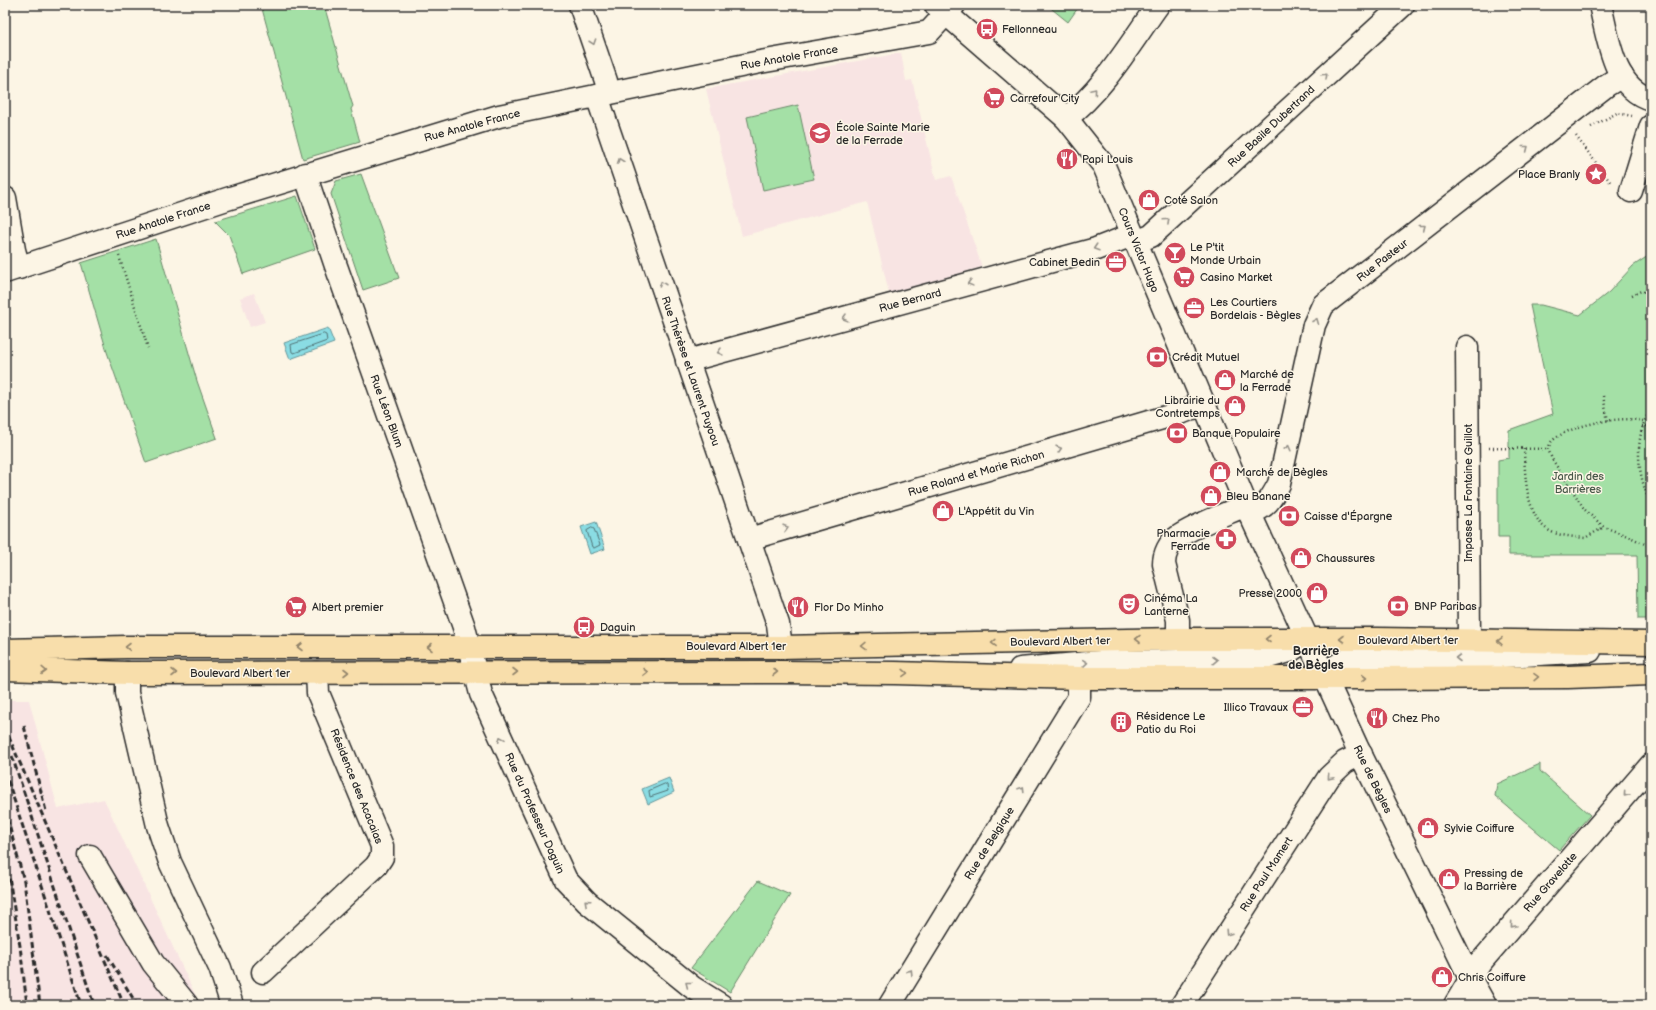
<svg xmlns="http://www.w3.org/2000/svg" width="1656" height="1010" font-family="'Balsamiq Sans',sans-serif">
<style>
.built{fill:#f8e4e3}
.green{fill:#a4e0a6;stroke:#688668}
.water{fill:#8adce3;stroke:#649599}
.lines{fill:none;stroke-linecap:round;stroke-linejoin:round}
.shore{stroke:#517275;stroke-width:1}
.minor-casing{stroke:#2b2b2b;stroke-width:25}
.major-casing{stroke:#2b2b2b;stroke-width:25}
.path{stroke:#2b2b2b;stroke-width:2.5;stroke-dasharray:1 3;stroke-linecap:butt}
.minor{stroke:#fcf5e5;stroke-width:22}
.major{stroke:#f8deab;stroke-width:22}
.rail{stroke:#2b2b2b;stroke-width:3;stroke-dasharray:6 3;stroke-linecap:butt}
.oneway{stroke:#949088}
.oneway2{stroke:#92846b}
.labels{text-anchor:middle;stroke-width:3;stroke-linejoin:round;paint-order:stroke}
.poi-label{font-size:11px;fill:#2b2b2b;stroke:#fcf5e5;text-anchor:start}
.street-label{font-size:11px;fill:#2b2b2b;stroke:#fcf5e5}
.park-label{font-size:11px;fill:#49584a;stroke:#fcf5e5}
.neighbourhood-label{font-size:12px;font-weight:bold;fill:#2b2b2b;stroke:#fcf5e5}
</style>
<rect width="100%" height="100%" fill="#fcf5e5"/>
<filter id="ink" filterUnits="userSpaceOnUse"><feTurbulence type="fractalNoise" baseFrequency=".025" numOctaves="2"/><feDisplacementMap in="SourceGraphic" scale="8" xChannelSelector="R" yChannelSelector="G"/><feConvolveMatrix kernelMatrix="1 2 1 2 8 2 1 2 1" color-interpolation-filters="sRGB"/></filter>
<g filter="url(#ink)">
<g class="built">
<polygon points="901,53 906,81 912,80 936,180 951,176 982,267 889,293 867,202 742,236 706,89"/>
<polygon points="254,293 265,322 250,327 240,298"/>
<polygon points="5,700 29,700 58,809 104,799 200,1005 5,1005"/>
</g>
<g class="green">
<polygon points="261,5 324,5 351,100 353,106 351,109 360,142 303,159"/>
<polygon points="1047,5 1080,5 1068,22"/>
<polygon points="798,105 814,179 763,190 747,117"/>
<polygon points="361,174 399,278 363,290 331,194 336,181"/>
<polygon points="297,196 315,249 243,274 229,235 215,221"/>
<polygon points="156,239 197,381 217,438 146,463 107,352 81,263"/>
<polygon points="1651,254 1651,619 1638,619 1637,555 1509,555 1509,537 1498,537 1498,460 1509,458 1509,430 1553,414 1530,305 1541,305 1580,315 1609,292 1633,266"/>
<polygon points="1540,764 1540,771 1590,815 1559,850 1495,796 1497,784"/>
<polygon points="758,881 790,895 730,992 691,968"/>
</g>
<g class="water">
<polygon points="328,328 334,343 290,359 284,343"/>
<polygon points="596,522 605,549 590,554 581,527"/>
<polygon points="669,778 674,792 648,804 642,789"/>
</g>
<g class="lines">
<g class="shore">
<polygon points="324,334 326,335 327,341 294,353 292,352 291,345"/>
<polygon points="592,528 594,529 600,545 594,548 592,547 587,531"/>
<polygon points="665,784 667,785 668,791 650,797 649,791"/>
</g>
<g class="minor-casing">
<g id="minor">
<polyline points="580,5 606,81 608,93"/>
<polyline points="936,5 1066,118 1104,166 1250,514 1357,747 1471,980 1485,1005"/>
<path d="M1600,5C1608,37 1613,89 1651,99"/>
<polyline points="597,96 778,624 781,647"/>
<path d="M1066,118C1102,92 1132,41 1158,5"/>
<polyline points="305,174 336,266 464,627 481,694 566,880 587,902 692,987 721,1005"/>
<polyline points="1631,191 1651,126"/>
<polyline points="5,198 14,250 19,268"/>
<polyline points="1135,242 1151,236 1403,5"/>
<polyline points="5,272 227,199 499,116 760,62 929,32 954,5"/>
<polyline points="1467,347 1469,640"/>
<polyline points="687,361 1096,249 1132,235"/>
<path d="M1250,514C1267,506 1270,501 1279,484L1314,325L1323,305L1607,85L1622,76"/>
<polyline points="749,539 1183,412 1203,404"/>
<path d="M1178,639V620L1164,564C1164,554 1169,543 1178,537C1195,525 1226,514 1246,505"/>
<polyline points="1020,669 1100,662 1257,660 1290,651 1307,639"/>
<polyline points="127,673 127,693 158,826 170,862 220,968 232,1005"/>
<polyline points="1325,678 1331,669 1344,661 1364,659 1469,658 1590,651"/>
<polyline points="90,856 153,963 187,1005"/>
<polyline points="263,972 376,866 382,857 382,846 318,693 317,673"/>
<polyline points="890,1005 1079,697 1079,678"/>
<polyline points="1182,1005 1329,777 1345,762 1361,754"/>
<polyline points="1455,1005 1480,963 1651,765"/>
</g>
</g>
<g class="major-casing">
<g id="major">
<polyline points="5,650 126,647 781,647 1178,639 1378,639 1651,643"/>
<polyline points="5,669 127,673 781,672 895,673 1079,678 1365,678 1568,677 1651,674"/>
</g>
</g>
<g class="path">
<polyline points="1591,127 1617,113 1632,116"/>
<polyline points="1576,136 1611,183"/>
<polyline points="119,256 148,348"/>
<polyline points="1632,295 1641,291 1651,294"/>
<polyline points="1603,396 1608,421"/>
<path d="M1651,409C1633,436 1637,476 1651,504"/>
<path d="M1643,421C1621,415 1569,425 1552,441C1550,443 1549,447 1548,449L1552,459L1585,510L1604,527L1630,537L1651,547"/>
<polyline points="1642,426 1651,426"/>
<polyline points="1489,448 1548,449"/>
<path d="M1524,449C1525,474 1525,522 1554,533C1564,536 1575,537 1585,538L1604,527"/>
</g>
<use href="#minor" class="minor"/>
<use href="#major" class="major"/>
<g class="rail">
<polyline points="24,726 46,811"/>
<polyline points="5,728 124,1005"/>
<polyline points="12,756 94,1005"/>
<polyline points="5,772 81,1005"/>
<polyline points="5,810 24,881 40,1005"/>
<polyline points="5,852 20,946 27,1005"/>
<polyline points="107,955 137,1005"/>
</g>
</g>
<defs><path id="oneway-chevron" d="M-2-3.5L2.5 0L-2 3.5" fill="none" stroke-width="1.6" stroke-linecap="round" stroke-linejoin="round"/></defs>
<g class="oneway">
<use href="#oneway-chevron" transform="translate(593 42) rotate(71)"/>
<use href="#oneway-chevron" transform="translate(1325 76) rotate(-43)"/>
<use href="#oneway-chevron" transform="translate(1094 91) rotate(-50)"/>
<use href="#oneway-chevron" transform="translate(1526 148) rotate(-38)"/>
<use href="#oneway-chevron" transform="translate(620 161) rotate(-109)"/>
<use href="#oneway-chevron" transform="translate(1167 221) rotate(-43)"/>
<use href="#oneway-chevron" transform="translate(1423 227) rotate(-38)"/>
<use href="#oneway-chevron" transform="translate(1096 248) rotate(162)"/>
<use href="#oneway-chevron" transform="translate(970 283) rotate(165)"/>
<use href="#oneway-chevron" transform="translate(662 284) rotate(-109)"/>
<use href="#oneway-chevron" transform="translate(845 318) rotate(165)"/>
<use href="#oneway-chevron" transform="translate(1316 321) rotate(-68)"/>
<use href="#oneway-chevron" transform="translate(720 352) rotate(165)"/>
<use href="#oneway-chevron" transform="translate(1288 448) rotate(-76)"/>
<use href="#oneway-chevron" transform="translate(1059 449) rotate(-16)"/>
<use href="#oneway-chevron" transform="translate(786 528) rotate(-16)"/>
<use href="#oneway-chevron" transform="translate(1458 658) rotate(180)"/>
<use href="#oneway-chevron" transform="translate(1215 660) rotate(-1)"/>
<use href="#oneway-chevron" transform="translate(1085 663) rotate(-5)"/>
<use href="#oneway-chevron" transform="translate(501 739) rotate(-114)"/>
<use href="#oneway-chevron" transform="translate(1330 777) rotate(131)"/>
<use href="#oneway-chevron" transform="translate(1022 789) rotate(-58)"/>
<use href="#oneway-chevron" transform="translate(1626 794) rotate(131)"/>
<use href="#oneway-chevron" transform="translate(587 902) rotate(-138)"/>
<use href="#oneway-chevron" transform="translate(1513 925) rotate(131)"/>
<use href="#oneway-chevron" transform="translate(1228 933) rotate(123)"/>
<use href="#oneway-chevron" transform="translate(910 972) rotate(-58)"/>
<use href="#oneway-chevron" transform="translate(688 984) rotate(-142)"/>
</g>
<g class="oneway2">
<use href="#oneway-chevron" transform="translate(1138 639) rotate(180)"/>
<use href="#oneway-chevron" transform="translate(1268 639) rotate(180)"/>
<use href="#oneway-chevron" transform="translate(1342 639) rotate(-180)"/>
<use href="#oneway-chevron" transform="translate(1500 641) rotate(-179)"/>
<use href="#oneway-chevron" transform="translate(994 643) rotate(178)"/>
<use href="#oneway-chevron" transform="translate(864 646) rotate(179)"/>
<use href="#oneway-chevron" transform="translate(128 647) rotate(180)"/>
<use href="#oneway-chevron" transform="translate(300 647) rotate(180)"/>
<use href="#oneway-chevron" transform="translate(430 647) rotate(180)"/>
<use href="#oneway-chevron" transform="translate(44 671) rotate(2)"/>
<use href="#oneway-chevron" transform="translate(346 672)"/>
<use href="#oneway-chevron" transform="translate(515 672)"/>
<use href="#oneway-chevron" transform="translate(645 672)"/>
<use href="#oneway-chevron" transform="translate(775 672)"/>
<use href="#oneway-chevron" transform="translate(174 673)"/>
<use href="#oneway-chevron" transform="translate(905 673) rotate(2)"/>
<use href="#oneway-chevron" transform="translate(1536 677) rotate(-1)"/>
<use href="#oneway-chevron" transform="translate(1364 678)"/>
</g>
</g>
<defs>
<g id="bus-disc" transform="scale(1.15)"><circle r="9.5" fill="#d1495b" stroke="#fcf5e5"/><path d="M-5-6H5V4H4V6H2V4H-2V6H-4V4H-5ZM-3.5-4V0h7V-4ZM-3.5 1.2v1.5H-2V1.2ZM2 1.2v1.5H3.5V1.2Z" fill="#fff"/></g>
<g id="supermarket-disc" transform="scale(1.15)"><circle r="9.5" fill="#d1495b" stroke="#fcf5e5"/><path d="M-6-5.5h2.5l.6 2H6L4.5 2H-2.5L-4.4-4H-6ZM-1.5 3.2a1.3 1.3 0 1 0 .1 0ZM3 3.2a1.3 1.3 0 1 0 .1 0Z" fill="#fff"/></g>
<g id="school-disc" transform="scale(1.15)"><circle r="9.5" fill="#d1495b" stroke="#fcf5e5"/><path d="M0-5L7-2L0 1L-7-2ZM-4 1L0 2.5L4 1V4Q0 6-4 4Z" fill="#fff"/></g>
<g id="restaurant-disc" transform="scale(1.15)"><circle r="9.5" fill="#d1495b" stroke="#fcf5e5"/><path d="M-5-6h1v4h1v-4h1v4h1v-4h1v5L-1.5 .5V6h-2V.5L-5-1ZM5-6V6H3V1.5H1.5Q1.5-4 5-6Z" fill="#fff"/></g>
<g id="sight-disc" transform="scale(1.15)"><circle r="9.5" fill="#d1495b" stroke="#fcf5e5"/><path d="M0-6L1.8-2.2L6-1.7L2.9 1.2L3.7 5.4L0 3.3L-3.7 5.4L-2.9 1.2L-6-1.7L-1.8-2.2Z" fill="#fff"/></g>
<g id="shop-disc" transform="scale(1.15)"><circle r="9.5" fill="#d1495b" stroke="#fcf5e5"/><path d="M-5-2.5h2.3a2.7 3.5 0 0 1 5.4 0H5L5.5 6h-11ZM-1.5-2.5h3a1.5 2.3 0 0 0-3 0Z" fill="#fff"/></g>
<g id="bar-disc" transform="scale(1.15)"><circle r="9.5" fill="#d1495b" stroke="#fcf5e5"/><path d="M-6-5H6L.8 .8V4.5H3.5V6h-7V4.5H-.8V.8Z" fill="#fff"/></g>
<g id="office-disc" transform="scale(1.15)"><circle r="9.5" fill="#d1495b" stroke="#fcf5e5"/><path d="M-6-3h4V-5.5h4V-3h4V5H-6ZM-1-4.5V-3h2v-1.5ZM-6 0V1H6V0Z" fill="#fff"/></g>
<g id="bank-disc" transform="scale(1.15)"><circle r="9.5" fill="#d1495b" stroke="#fcf5e5"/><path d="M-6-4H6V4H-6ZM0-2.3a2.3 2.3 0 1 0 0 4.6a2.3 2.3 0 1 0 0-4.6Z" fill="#fff"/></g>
<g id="pharmacy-disc" transform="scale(1.15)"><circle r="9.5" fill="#d1495b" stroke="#fcf5e5"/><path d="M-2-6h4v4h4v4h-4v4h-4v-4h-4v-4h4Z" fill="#fff"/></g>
<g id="theatre-disc" transform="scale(1.15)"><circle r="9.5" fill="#d1495b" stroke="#fcf5e5"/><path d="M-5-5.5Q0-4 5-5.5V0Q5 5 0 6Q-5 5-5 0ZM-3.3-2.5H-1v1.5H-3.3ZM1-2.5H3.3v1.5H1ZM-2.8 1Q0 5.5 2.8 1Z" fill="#fff"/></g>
<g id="building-disc" transform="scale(1.15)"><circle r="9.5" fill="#d1495b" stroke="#fcf5e5"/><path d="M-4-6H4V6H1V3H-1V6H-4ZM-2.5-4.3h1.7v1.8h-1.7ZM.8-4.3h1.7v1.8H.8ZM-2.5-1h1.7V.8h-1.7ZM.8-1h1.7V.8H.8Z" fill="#fff"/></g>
</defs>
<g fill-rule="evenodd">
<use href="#bus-disc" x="987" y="29"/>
<use href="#supermarket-disc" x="994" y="98"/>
<use href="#school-disc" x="820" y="133"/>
<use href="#restaurant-disc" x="1067" y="159"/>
<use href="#sight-disc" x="1596" y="174"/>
<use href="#shop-disc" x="1149" y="200"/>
<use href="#bar-disc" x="1175" y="253"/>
<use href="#office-disc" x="1116" y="262"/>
<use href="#supermarket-disc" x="1184" y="277"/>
<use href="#office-disc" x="1194" y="308"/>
<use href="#bank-disc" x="1157" y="357"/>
<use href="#shop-disc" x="1225" y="380"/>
<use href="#shop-disc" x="1235" y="406"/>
<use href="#bank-disc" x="1177" y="433"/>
<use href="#shop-disc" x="1220" y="472"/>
<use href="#shop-disc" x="1211" y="496"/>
<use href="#shop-disc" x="943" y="511"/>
<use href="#bank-disc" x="1289" y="516"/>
<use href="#pharmacy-disc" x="1226" y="539"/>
<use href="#shop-disc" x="1301" y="558"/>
<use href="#shop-disc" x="1317" y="593"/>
<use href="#theatre-disc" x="1129" y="604"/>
<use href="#bank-disc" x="1398" y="606"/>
<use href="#supermarket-disc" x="296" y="607"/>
<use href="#restaurant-disc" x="798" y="607"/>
<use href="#bus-disc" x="584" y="627"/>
<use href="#office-disc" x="1303" y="707"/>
<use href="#restaurant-disc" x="1377" y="718"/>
<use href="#building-disc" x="1121" y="722"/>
<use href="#shop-disc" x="1428" y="828"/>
<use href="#shop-disc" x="1449" y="879"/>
<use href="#shop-disc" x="1442" y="977"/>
</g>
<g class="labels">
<g class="poi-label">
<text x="1002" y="33">Fellonneau</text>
<text x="1010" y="102">Carrefour City</text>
<text x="836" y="131">École Sainte Marie<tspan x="836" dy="13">de la Ferrade</tspan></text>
<text x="1082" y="163">Papi Louis</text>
<text x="1580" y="178" text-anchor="end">Place Branly</text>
<text x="1164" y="204">Coté Salon</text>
<text x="1190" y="251">Le P'tit<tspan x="1190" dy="13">Monde Urbain</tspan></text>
<text x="1100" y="266" text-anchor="end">Cabinet Bedin</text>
<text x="1200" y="281">Casino Market</text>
<text x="1210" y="306">Les Courtiers<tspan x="1210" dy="13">Bordelais - Bègles</tspan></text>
<text x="1172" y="361">Crédit Mutuel</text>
<text x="1240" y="378">Marché de<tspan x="1240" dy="13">la Ferrade</tspan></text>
<text x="1220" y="404" text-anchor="end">Librairie du<tspan x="1220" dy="13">Contretemps</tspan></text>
<text x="1192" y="437">Banque Populaire</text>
<text x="1236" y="476">Marché de Bègles</text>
<text x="1226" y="500">Bleu Banane</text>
<text x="958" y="515">L'Appétit du Vin</text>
<text x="1304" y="520">Caisse d'Épargne</text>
<text x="1210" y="537" text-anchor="end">Pharmacie<tspan x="1210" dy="13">Ferrade</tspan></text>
<text x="1316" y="562">Chaussures</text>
<text x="1302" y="597" text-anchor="end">Presse 2000</text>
<text x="1144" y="602">Cinéma La<tspan x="1144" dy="13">Lanterne</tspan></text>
<text x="1414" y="610">BNP Paribas</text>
<text x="312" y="611">Albert premier</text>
<text x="814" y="611">Flor Do Minho</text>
<text x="600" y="631">Daguin</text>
<text x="1288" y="711" text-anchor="end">Illico Travaux</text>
<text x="1136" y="720">Résidence Le<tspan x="1136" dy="13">Patio du Roi</tspan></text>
<text x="1392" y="722">Chez Pho</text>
<text x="1444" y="832">Sylvie Coiffure</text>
<text x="1464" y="877">Pressing de<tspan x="1464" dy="13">la Barrière</tspan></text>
<text x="1458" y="981">Chris Coiffure</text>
</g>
<g class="street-label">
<text transform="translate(789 57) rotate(-10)" y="4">Rue Anatole France</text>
<text transform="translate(472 125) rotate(-15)" y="4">Rue Anatole France</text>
<text transform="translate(1271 126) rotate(-43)" y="4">Rue Basile Dubertrand</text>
<text transform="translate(163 220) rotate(-18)" y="4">Rue Anatole France</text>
<text transform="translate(1139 250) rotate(68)" y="4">Cours Victor Hugo</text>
<text transform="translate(1382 260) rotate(-38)" y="4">Rue Pasteur</text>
<text transform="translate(910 300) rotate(-15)" y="4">Rue Bernard</text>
<text transform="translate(691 371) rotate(71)" y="4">Rue Thérèse et Laurent Puyoou</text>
<text transform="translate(387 411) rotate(70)" y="4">Rue Léon Blum</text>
<text transform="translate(976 473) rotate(-16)" y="4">Rue Roland et Marie Richon</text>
<text transform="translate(1468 493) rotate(-90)" y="4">Impasse La Fontaine Guillot</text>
<text x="1408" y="644">Boulevard Albert 1er</text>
<text transform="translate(1060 641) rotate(-1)" y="4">Boulevard Albert 1er</text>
<text x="736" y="650">Boulevard Albert 1er</text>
<text x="240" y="677">Boulevard Albert 1er</text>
<text transform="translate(1373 779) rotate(64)" y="4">Rue de Bègles</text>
<text transform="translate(357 786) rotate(68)" y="4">Résidence des Acacaias</text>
<text transform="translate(535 813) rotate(66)" y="4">Rue du Professeur Daguin</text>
<text transform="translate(989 843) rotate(-58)" y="4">Rue de Belgique</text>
<text transform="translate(1266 874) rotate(-57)" y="4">Rue Paul Mamert</text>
<text transform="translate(1550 882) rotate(-49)" y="4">Rue Gravelotte</text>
</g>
<g class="park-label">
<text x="1578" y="480">Jardin des<tspan x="1578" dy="13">Barrières</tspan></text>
</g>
<g class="neighbourhood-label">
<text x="1316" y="655">Barrière<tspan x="1316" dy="14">de Bègles</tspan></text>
</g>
</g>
<rect width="1656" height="1010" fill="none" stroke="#fcf5e5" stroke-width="20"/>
<rect x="10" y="10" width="1636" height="990" fill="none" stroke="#2b2b2b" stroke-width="1.5" filter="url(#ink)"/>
</svg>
